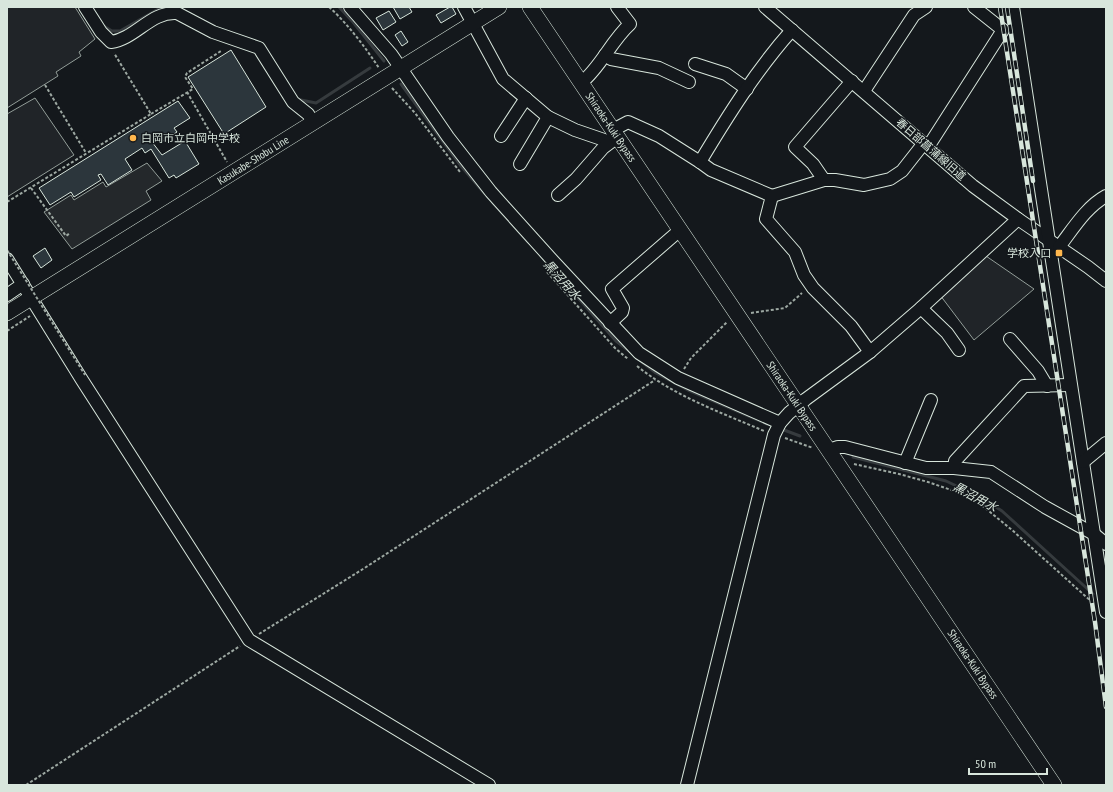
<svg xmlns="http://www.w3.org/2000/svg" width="1113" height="792" font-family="'PT Sans Narrow','Noto Sans JP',sans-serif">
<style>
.green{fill:#202428;stroke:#939e99}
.parking{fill:#24282b;stroke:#939e99}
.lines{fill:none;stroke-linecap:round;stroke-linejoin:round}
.stream{stroke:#363b3e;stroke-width:3}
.building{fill:#2c363c;stroke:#d8e6dc}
.minor-casing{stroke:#d8e6dc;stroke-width:14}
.major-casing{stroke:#d8e6dc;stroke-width:16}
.path{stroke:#9da8a2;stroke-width:2;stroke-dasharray:3 2;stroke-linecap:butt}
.minor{stroke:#14181c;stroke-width:12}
.major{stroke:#14181c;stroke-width:15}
.rail-casing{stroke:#d8e6dc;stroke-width:4.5}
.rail{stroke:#14181c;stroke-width:3;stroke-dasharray:9;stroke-linecap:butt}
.path-bridge{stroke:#9da8a2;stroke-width:2;stroke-dasharray:3 2;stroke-linecap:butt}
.poi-dot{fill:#ffb74d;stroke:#14181c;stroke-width:1.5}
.labels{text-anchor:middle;stroke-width:3;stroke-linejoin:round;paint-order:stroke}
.street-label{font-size:11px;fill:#d8e6dc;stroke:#14181c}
.poi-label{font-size:11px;fill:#d8e6dc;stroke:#14181c;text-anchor:start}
.water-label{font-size:12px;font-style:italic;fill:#d8e6dc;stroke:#14181c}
</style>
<rect width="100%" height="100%" fill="#14181c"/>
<g class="green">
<polygon points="7,7 75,7 95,39 79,52 81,56 56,72 58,76 7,108"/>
<polygon points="35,98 74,155 7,197 7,114"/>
<polygon points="986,256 1034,289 974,340 940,295"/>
</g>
<polygon class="parking" points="147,163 162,181 146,191 151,200 72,249 44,212 71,195 74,200 103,182 106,187"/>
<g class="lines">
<g class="stream">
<polyline points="339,7 353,22 384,61"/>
<polyline points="102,25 112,31 120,31 162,7"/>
<polyline points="401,84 461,166 485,194"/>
<polyline points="296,99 316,103 370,68"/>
<polyline points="493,203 528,242"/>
<polyline points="557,274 616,341 633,354"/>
<polyline points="642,362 656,373 688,390 767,424"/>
<polyline points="784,430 800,436"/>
<polyline points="853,457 946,481 982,498 1002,511 1093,594"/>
</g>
</g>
<g class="building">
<polygon points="393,7 409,7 412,12 400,19"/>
<polygon points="450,7 452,7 456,14 441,23 436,15"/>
<polygon points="389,11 396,22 383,30 376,18"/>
<polygon points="401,31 408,42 402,46 395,35"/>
<polygon points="231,50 266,107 224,134 188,77"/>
<polygon points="178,101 190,118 174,128 177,132 160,143 158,139 152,142 162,155 185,141 199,164 176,178 174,175 169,178 151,149 145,153 142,148 125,159 132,170 108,185 101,174 98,175 101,180 74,197 71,192 50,205 39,188"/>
<polygon points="45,248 52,260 41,268 33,256"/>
</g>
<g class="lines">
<g class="minor-casing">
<g id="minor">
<path d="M85,7L101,32L111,42C135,39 151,11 177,13L213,32L259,48L293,102L308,114L313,122"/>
<polyline points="350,7 391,54 448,137 491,192 553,261 639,353 678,378 780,423"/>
<polyline points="464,7 503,79 548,117 575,130 610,142"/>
<polyline points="765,7 973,186 1018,219 1088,267 1106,281"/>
<polyline points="1013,7 1106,612"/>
<polyline points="605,55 611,59 659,68 689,82"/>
<polyline points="695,64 726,74 747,89"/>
<path d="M581,83C601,67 611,41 630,24L617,7"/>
<polyline points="864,91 914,15 926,7"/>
<polyline points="613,130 628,122 659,136 700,162 711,170 772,196 766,219 795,252 804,275 813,288 851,326 870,352"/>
<polyline points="501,136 526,98"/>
<polyline points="928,147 1003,30 974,7"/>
<path d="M700,162C727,117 757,69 792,30"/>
<polyline points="520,164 548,117"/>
<polyline points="824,180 813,164 795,147 852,81"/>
<polyline points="558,195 576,179 603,148 615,139"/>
<polyline points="772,196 824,180 835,180 864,185 890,179 902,171 924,143"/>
<path d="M1059,247C1073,229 1086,207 1106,196"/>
<polyline points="7,259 82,380 249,640 489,785"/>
<polyline points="7,295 23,284"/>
<polyline points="921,308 947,333 959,350"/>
<polyline points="610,323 622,312 623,308 612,289 680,230"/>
<polyline points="1010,339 1038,371 1047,386"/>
<polyline points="829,450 838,447 845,447 926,468 954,468 991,472 1045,507 1094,534 1106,544"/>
<polyline points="1083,462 1106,443"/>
<polyline points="905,463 931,400"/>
<polyline points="954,468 955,461 1024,386 1070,385"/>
<polyline points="687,785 774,435 780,423 789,413 806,399 870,352 921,308 1018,219"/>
</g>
</g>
<g class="major-casing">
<g id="major">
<polyline points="530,7 1054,785"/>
<polyline points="7,313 499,7"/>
</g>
</g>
<g class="path">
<path d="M329,7C348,24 365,47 379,68"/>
<polyline points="45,85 86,153"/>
<polyline points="392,88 415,113 460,172"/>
<polyline points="187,92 227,162"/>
<polyline points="151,114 193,89 185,77 187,73 221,51"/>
<polyline points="31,188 66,236 70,233"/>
<polyline points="7,202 151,114 114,53"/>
<polyline points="547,272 615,348 628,359"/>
<polyline points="751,313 785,308 802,293"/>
<polyline points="7,331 30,316"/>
<path d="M637,366C674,396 720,412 764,431"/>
<polyline points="684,369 691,358 727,322"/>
<polyline points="785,438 813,448"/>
<polyline points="854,464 899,474 928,482 957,492 979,503 1012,530 1093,603"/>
<polyline points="259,634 363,569 655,380"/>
<polyline points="26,785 240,646"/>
</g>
<use href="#minor" class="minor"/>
<use href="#major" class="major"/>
<g class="rail-casing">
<g id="rail">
<polyline points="1000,7 1095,622 1106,707"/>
<polyline points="1007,7 1033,181"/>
</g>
</g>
<use href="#rail" class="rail"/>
<polyline class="path-bridge" points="7,250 85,375"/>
</g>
<g class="poi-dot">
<circle cx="133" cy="138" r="4"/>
<rect x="1055" y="249" width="8" height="8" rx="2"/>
</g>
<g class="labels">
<g class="street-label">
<text transform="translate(611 127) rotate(56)" y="4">Shiraoka-Kuki Bypass</text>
<text transform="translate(931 149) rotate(41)" y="4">春日部菖蒲線旧道</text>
<text transform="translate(253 160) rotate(-32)" y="4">Kasukabe-Shobu Line</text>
<text transform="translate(792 396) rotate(56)" y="4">Shiraoka-Kuki Bypass</text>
<text transform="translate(973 664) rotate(56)" y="4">Shiraoka-Kuki Bypass</text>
</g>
<g class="poi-label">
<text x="141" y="142">白岡市立白岡中学校</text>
<text x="1051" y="257" text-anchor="end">学校入口</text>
</g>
<g class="water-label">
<text transform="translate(562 280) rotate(48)" y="4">黒沼用水</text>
<text transform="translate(975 497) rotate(28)" y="4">黒沼用水</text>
</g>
</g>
<rect width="1113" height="792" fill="none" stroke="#d8e6dc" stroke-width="16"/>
<path d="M969 768v6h78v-6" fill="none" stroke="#d8e6dc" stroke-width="2"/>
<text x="975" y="768" font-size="12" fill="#d8e6dc" stroke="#14181c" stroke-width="3" paint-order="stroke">50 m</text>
</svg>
